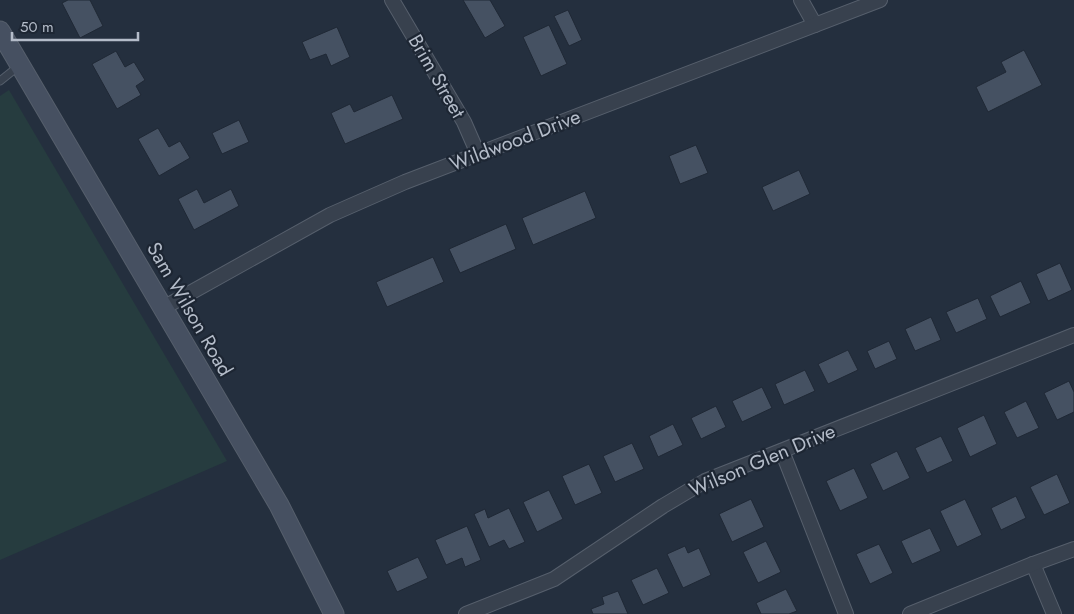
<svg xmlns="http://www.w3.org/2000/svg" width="1074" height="614" font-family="Jost,sans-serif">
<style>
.green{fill:#263c3f}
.building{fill:#455162;stroke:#1f2835}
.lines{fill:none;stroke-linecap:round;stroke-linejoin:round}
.lane-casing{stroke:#565f6c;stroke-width:9}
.street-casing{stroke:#565f6c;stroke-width:16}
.secondary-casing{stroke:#565f6c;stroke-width:21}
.lane{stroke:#38414e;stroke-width:7}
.street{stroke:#38414e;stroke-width:14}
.secondary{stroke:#465061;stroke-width:19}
.labels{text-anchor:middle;stroke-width:4.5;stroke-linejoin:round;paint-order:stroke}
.street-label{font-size:20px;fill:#b4bcc9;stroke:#1d2633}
</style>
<rect width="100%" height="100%" fill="#242f3e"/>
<polygon class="green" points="9,90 227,461 0,560 0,96"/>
<g class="building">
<polygon points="68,0 90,0 103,26 80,38 62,3"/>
<polygon points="463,0 490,0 505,26 485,38"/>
<polygon points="568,10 582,40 569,46 554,16"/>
<polygon points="549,25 567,64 541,76 523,37"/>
<polygon points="337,27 350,57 331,66 326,54 310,60 302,42"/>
<polygon points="1024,50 1042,85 988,112 976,87 1006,72 1001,62"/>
<polygon points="116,51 125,67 134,62 145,80 136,86 141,95 117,109 92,64"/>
<polygon points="392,95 403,119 345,144 331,113 350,104 354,112"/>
<polygon points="239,120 249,142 222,154 212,133"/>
<polygon points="158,128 169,147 180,141 190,158 159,176 138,139"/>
<polygon points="696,145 708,173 680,184 669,156"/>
<polygon points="799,170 810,194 773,211 762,187"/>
<polygon points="197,189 204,203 231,189 239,206 194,230 178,199"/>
<polygon points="585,191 596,218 533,245 522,218"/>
<polygon points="506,224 516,249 460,273 449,249"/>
<polygon points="433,257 444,282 387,307 376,282"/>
<polygon points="1060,263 1072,290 1048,301 1036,274"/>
<polygon points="1021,281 1031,303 1000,317 990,296"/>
<polygon points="978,298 987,319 956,333 946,312"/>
<polygon points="931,317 941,340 915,351 905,329"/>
<polygon points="889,341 897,359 875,369 867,351"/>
<polygon points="848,350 858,370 828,384 818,364"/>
<polygon points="805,370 815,391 784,405 775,384"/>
<polygon points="1069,381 1074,392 1074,412 1057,420 1044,393"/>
<polygon points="762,387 772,408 742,422 732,401"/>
<polygon points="1026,401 1039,428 1017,438 1004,412"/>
<polygon points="716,406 726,427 701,439 691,418"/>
<polygon points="984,415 997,444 970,457 957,428"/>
<polygon points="673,424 683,445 658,457 649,436"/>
<polygon points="941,436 953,461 927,473 915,448"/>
<polygon points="632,443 644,469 615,482 603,456"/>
<polygon points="897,451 910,478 883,491 870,464"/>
<polygon points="589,464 602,493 575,505 562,476"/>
<polygon points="854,468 868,498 840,511 826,481"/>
<polygon points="1057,474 1070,503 1044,515 1030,487"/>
<polygon points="549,490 563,519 537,532 523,502"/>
<polygon points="1016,496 1026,518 1001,530 991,508"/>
<polygon points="751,499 764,527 732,542 719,514"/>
<polygon points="965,499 982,535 957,547 940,511"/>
<polygon points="509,508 525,542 509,549 504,540 489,547 474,514 485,509 488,518"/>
<polygon points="467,526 481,560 465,567 462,558 446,565 435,540"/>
<polygon points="930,528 941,551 912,564 901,541"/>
<polygon points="766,541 781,572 758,583 743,552"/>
<polygon points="879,544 893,573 870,584 856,554"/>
<polygon points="685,546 688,553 699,548 711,575 683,588 667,554"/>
<polygon points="418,557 428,578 397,592 387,571"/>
<polygon points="657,568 669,593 643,605 631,580"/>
<polygon points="786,589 797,611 789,614 761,614 756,603"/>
<polygon points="618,591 628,614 593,614 591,609 604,604 602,597"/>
</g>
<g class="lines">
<g class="lane-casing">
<polyline id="lane" points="0,81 20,65"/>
</g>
<g class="street-casing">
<g id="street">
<polyline points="392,0 464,122 478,154"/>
<polyline points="801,0 815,25"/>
<polyline points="163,308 330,215 405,182 880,0"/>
<polyline points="782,451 846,614"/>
<polyline points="1033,564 1054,614"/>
<polyline points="466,614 554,579 663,506 705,481 1074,335"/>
<polyline points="910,614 1033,564 1074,549"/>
</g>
</g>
<g class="secondary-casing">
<polyline id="secondary" points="0,31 279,505 334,614"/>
</g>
<use href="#lane" class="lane"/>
<use href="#street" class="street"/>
<use href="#secondary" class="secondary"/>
</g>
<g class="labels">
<g class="street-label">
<text transform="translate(437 76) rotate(60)" y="7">Brim Street</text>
<text transform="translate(515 140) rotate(-21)" y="7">Wildwood Drive</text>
<text transform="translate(190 309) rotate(60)" y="7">Sam Wilson Road</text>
<text transform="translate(762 460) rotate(-23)" y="7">Wilson Glen Drive</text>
</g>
</g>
<path d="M12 32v8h126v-8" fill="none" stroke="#b4bcc9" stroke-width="2.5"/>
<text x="20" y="32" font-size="15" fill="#b4bcc9" stroke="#1d2633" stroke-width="4" paint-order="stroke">50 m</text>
</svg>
